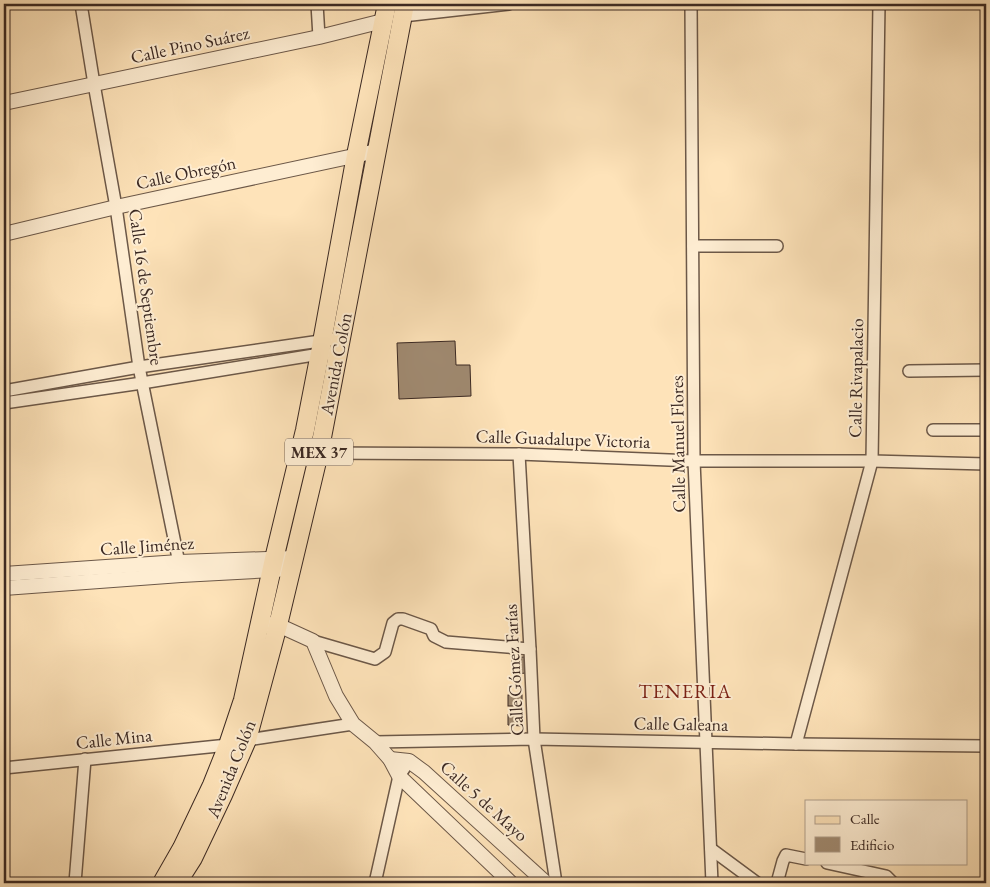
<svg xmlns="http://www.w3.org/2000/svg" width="990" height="887" font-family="'EB Garamond',serif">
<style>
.building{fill:#a08a71;stroke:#3b2923}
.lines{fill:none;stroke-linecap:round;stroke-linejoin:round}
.minor-casing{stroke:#6c5848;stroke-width:14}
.tertiary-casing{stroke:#6c5848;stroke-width:16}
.primary-casing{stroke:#3b2923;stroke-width:20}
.minor{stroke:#feedd2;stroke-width:11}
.tertiary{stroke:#feedd2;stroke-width:14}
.primary{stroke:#fee3b9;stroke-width:18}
.labels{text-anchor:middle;stroke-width:4;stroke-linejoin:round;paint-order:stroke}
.shield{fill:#feedd2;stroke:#766458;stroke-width:1}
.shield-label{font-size:16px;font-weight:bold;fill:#3b2923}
.street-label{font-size:18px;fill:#3b2923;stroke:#feedd2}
.quarter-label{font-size:20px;letter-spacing:1px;fill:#7a1f14;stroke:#feedd2}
</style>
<rect width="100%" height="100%" fill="#fee3b9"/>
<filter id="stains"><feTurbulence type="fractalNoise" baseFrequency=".004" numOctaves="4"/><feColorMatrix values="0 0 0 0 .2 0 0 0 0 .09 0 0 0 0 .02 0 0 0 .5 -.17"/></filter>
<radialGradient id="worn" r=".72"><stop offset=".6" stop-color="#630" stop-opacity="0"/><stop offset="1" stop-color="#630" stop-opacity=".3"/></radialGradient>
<g class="building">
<polygon points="455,341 456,365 470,365 471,396 399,399 397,343"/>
<polygon points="512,657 526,657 527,673 512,674"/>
<rect x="508" y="695" width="14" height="11"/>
<polygon points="508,714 522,714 522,726 508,725"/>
</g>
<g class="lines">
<g class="minor-casing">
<g id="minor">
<polyline points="81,4 94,84 116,207 139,367 180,568"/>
<polyline points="317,4 319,37"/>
<polyline points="691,4 694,461 712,883"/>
<polyline points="403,16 509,4"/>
<polyline points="693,246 777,246"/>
<polyline points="909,371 986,370"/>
<polyline points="4,391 139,367 341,338"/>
<polyline points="4,403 142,383 326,353"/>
<polyline points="933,430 986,430"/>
<polyline points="319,453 519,454 694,461 872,461 986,464"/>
<polyline points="519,454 530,649 534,739 556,883"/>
<polyline points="313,641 375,659 385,652 393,623 398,619 403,619 431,629 434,636 446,642 530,649"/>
<polyline points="247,740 353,724"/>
<polyline points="375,742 534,739 796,744 986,746"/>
<polyline points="796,744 872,461 879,4"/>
<polyline points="4,768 228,745"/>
<polyline points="711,849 757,883"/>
<polyline points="827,863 886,876 893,883"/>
<polyline points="75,883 85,759"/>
<polyline points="375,883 399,776 409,761"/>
<polyline points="777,883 783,861 786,855 806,859"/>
</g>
</g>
<g class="tertiary-casing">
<g id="tertiary">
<polyline points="4,103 319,37 383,21"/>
<polyline points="4,234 116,207 377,151"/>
<polyline points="4,574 179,562 294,558"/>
<polyline points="4,588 181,575 291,569"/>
<polyline points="268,624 278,625 313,641 336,696 353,724 375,742 390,759 399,776 511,883"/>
<polyline points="390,759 409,761 424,772 546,883"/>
</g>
</g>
<g class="primary-casing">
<g id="primary">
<polyline points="162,883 182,848 212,785 228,745 243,700 274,559 305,430 320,353 356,155 387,4"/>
<polyline points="177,883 193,858 223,795 247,740 278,625 319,453 405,4"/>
</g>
</g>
<use href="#minor" class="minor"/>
<use href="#tertiary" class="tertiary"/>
<use href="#primary" class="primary"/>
</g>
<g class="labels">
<rect class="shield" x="285" y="438.5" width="68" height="27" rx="4"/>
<g class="shield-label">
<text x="319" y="458">MEX 37</text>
</g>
<g class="street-label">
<text transform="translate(190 45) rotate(-12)" y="6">Calle Pino Suárez</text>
<text transform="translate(186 173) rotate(-12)" y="6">Calle Obregón</text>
<text transform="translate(146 287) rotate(82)" y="6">Calle 16 de Septiembre</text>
<text transform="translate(336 364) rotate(-79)" y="6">Avenida Colón</text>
<text transform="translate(856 378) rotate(-89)" y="6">Calle Rivapalacio</text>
<text transform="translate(563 439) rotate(2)" y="6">Calle Guadalupe Victoria</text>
<text transform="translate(678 444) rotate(-91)" y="6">Calle Manuel Flores</text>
<text transform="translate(147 546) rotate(-4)" y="6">Calle Jiménez</text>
<text transform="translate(514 670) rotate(-93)" y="6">Calle Gómez Farías</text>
<text transform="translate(681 724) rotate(1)" y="6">Calle Galeana</text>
<text transform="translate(114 739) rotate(-6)" y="6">Calle Mina</text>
<text transform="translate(231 769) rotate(-68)" y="6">Avenida Colón</text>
<text transform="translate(484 801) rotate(42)" y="6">Calle 5 de Mayo</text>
</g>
<g class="quarter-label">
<text x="685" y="698">TENERIA</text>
</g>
</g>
<rect width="990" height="887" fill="none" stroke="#fee3b9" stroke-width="20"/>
<rect x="5" y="5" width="980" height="877" fill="none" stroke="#3b2923" stroke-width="2.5"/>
<rect x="10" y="10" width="970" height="867" fill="none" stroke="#3b2923"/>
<rect x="805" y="800" width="162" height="65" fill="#feedd2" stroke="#b09f8c"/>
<rect x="815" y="816" width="25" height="8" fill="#fee3b9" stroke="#b09f8c"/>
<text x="850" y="824" font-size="15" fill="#3b2923">Calle</text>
<rect x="815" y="837" width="25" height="15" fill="#a08a71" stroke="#b09f8c"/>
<text x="850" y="850" font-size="15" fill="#3b2923">Edificio</text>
<rect width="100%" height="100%" filter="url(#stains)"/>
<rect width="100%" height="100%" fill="url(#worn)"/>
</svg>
